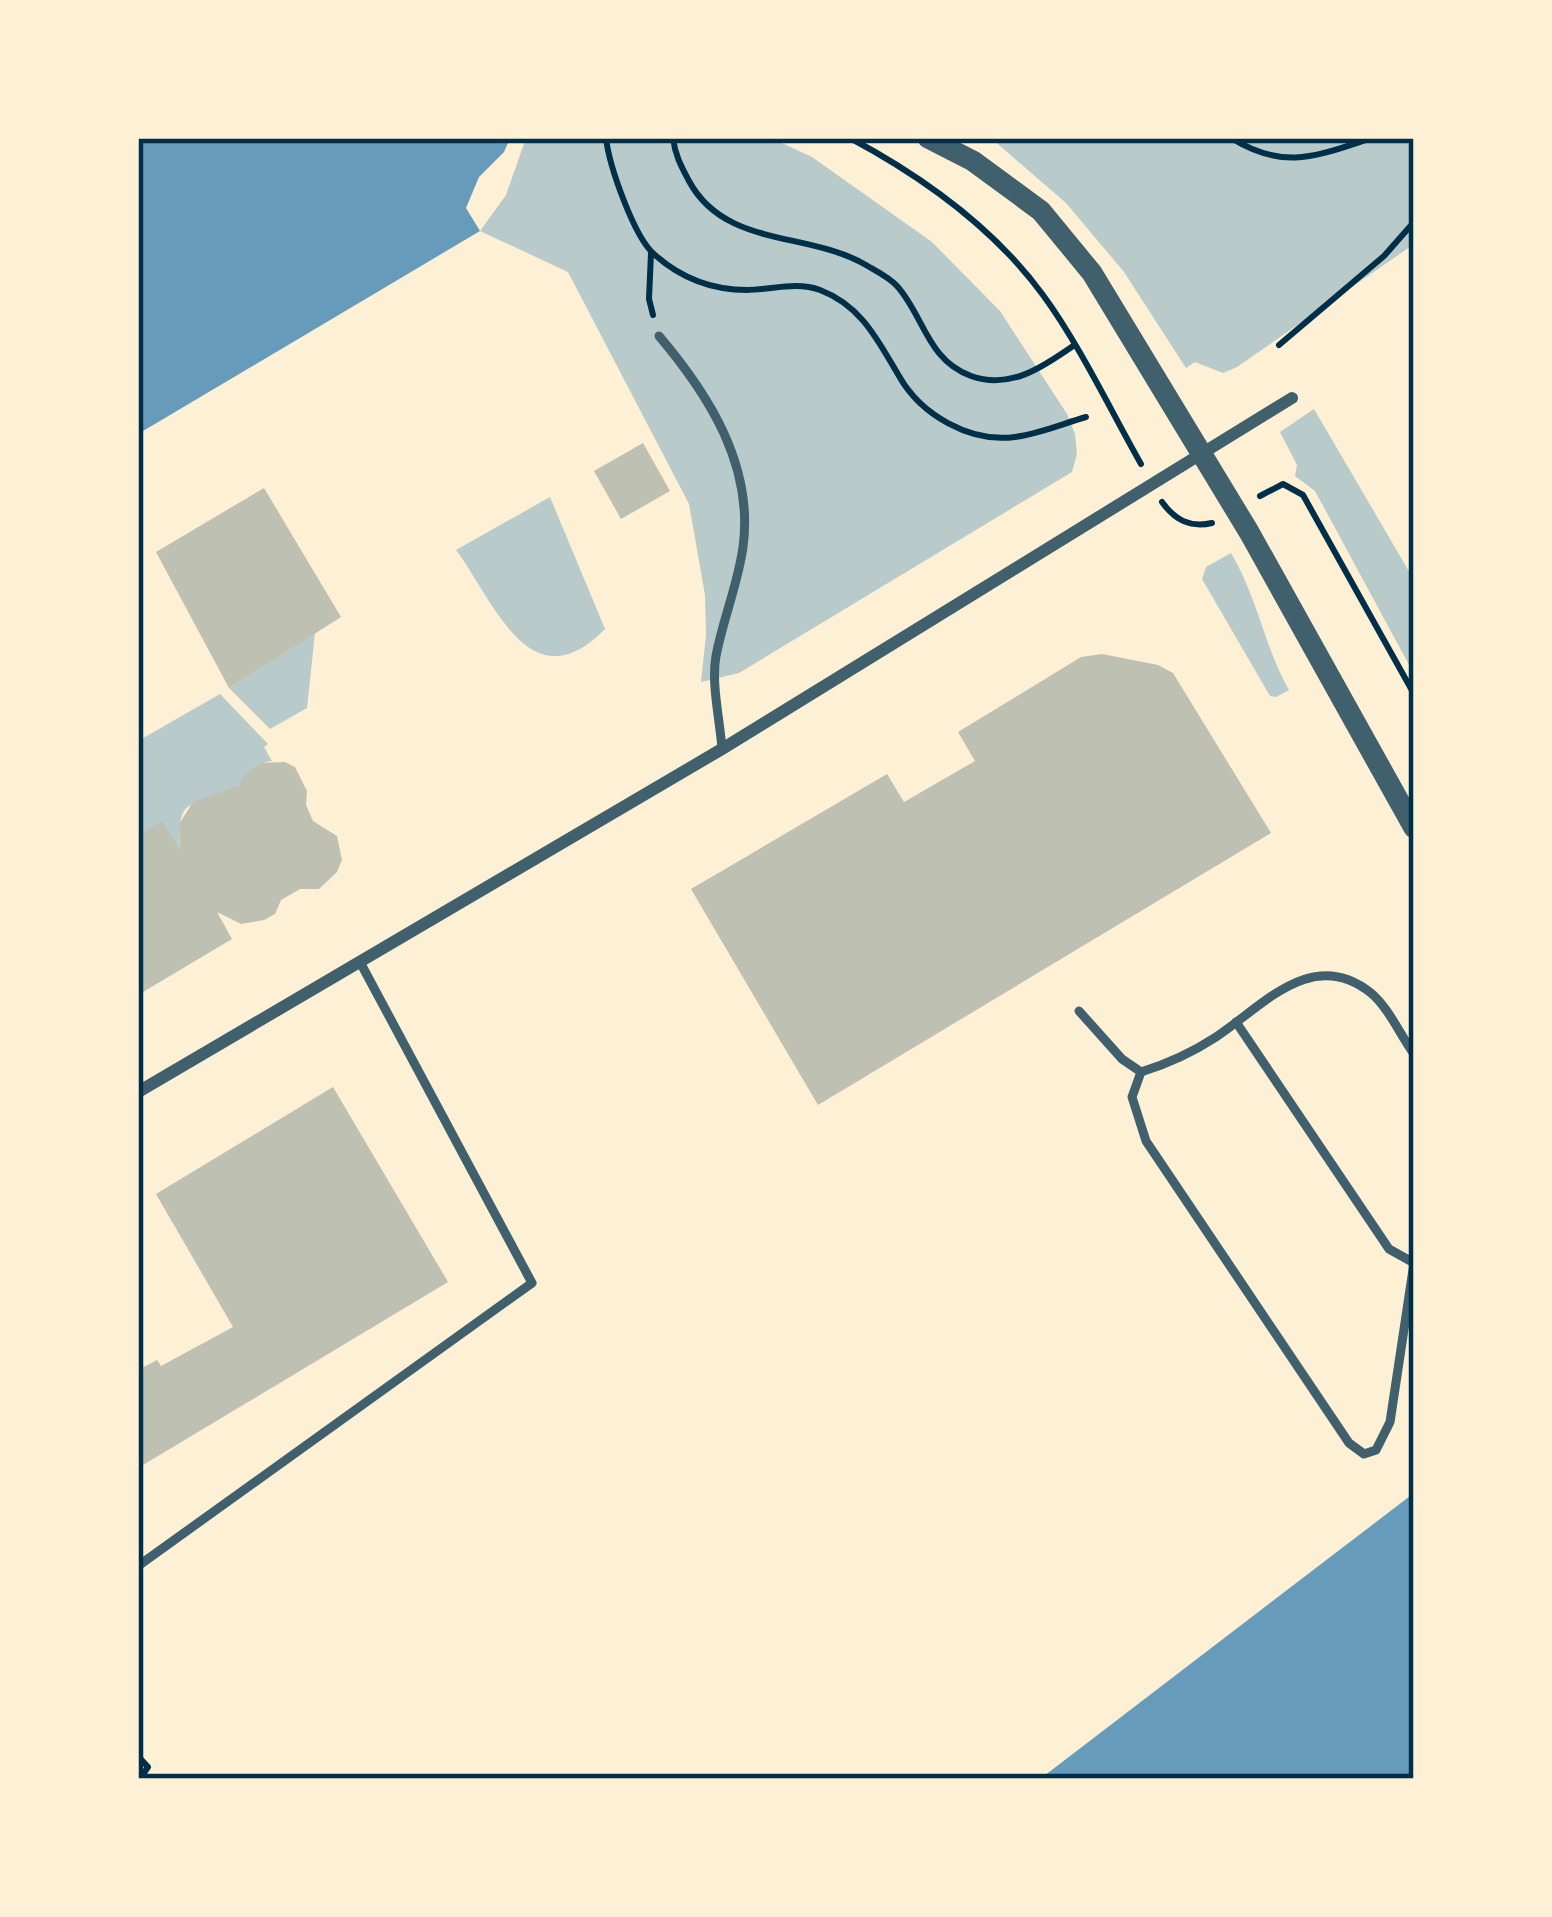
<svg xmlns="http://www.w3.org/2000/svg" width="1552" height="1917" font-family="'IBM Plex Sans',sans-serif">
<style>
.green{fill:#b9caca}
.water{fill:#669bbc}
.building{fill:#bec0b2}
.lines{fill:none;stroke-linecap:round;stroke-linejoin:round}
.path{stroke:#003049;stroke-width:6}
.service{stroke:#3f606c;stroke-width:9}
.minor{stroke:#3f606c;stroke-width:12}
.tertiary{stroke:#3f606c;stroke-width:21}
.neatline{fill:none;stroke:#003049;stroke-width:4.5}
</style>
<rect width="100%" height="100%" fill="#fdf0d5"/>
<g class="green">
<polygon points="526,138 771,138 812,157 932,242 1000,311 1067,414 1075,434 1077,454 1072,472 739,673 701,682 706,635 705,595 689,504 568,272 480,231 506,195"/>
<polygon points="991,138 1414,138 1414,244 1237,367 1223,373 1195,362 1186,368 1124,272 1066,203"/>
<polygon points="1314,409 1414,580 1414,674 1315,491 1295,476 1297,465 1280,432"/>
<path d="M550,497L605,629C530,706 493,599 456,550Z"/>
<path d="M1231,553C1257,596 1264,646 1289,690L1276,697L1270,696L1202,579L1206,567Z"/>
<polygon points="315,633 307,708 270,729 229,688"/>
<path d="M220,694L268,744L264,747L272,761C250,764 249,777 235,788C202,814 175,784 180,850L142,833L138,826V741Z"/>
</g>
<g class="water">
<polygon points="138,138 510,138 504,152 479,177 466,208 480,231 138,434"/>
<polygon points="1414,1493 1414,1779 1040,1779"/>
</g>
<g class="building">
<polygon points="643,443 670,491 621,519 594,471"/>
<polygon points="264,488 341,617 229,688 156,552"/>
<polygon points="1102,654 1158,665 1173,673 1271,833 818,1105 691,889 887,774 904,802 975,761 958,732 1081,657"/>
<polygon points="285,762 295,767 307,791 306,805 313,821 337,836 342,860 337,872 319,889 300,889 281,900 275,914 264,920 241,924 217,912 232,939 138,995 138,835 162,821 180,850 179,824 193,802 238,786 244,775 261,763"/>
<polygon points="333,1087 448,1282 138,1468 138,1370 157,1360 161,1366 233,1327 156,1194"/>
</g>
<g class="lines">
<g class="path">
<path d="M606,138C609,165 634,238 655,255C681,278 713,290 747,290C771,290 796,281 820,290C862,306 878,341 899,376C921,415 970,443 1015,437C1039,434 1062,424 1086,417"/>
<path d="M673,138C675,155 681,166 689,181C725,248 808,231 866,265C876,271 889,277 897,286C924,316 927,360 971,376C1010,390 1043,367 1073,346"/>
<path d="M850,138C923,177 994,228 1043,295C1079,344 1111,411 1141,464"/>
<path d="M1231,138C1285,171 1316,156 1372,138"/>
<polyline points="651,253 649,299 653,315"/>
<polyline points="1279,345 1384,256 1414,222"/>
<polyline points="1260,496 1283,484 1303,495 1414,694"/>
<path d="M1162,502C1175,520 1190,528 1212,523"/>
<polyline points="138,1756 148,1767 140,1779"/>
</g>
<g class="service">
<path d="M659,336C709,395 754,466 743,547C738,584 723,619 716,656C711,684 720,720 722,749"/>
<path d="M1079,1011L1122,1059L1141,1072C1167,1064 1193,1052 1216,1037C1263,1006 1312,946 1371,993C1388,1007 1401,1036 1414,1054"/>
<polyline points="1141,1072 1132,1097 1146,1141 1349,1443 1364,1454 1376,1450 1390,1422 1414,1263 1389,1249 1236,1022"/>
<polyline points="138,1566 532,1283 360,962"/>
</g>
<polyline class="minor" points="138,1092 722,749 1292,398"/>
<polyline class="tertiary" points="928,138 973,161 1041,211 1092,273 1249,532 1414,828"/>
</g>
<rect width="1552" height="1917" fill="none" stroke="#fdf0d5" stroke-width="282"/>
<rect x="141" y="141" width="1270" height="1635" class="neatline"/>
</svg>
